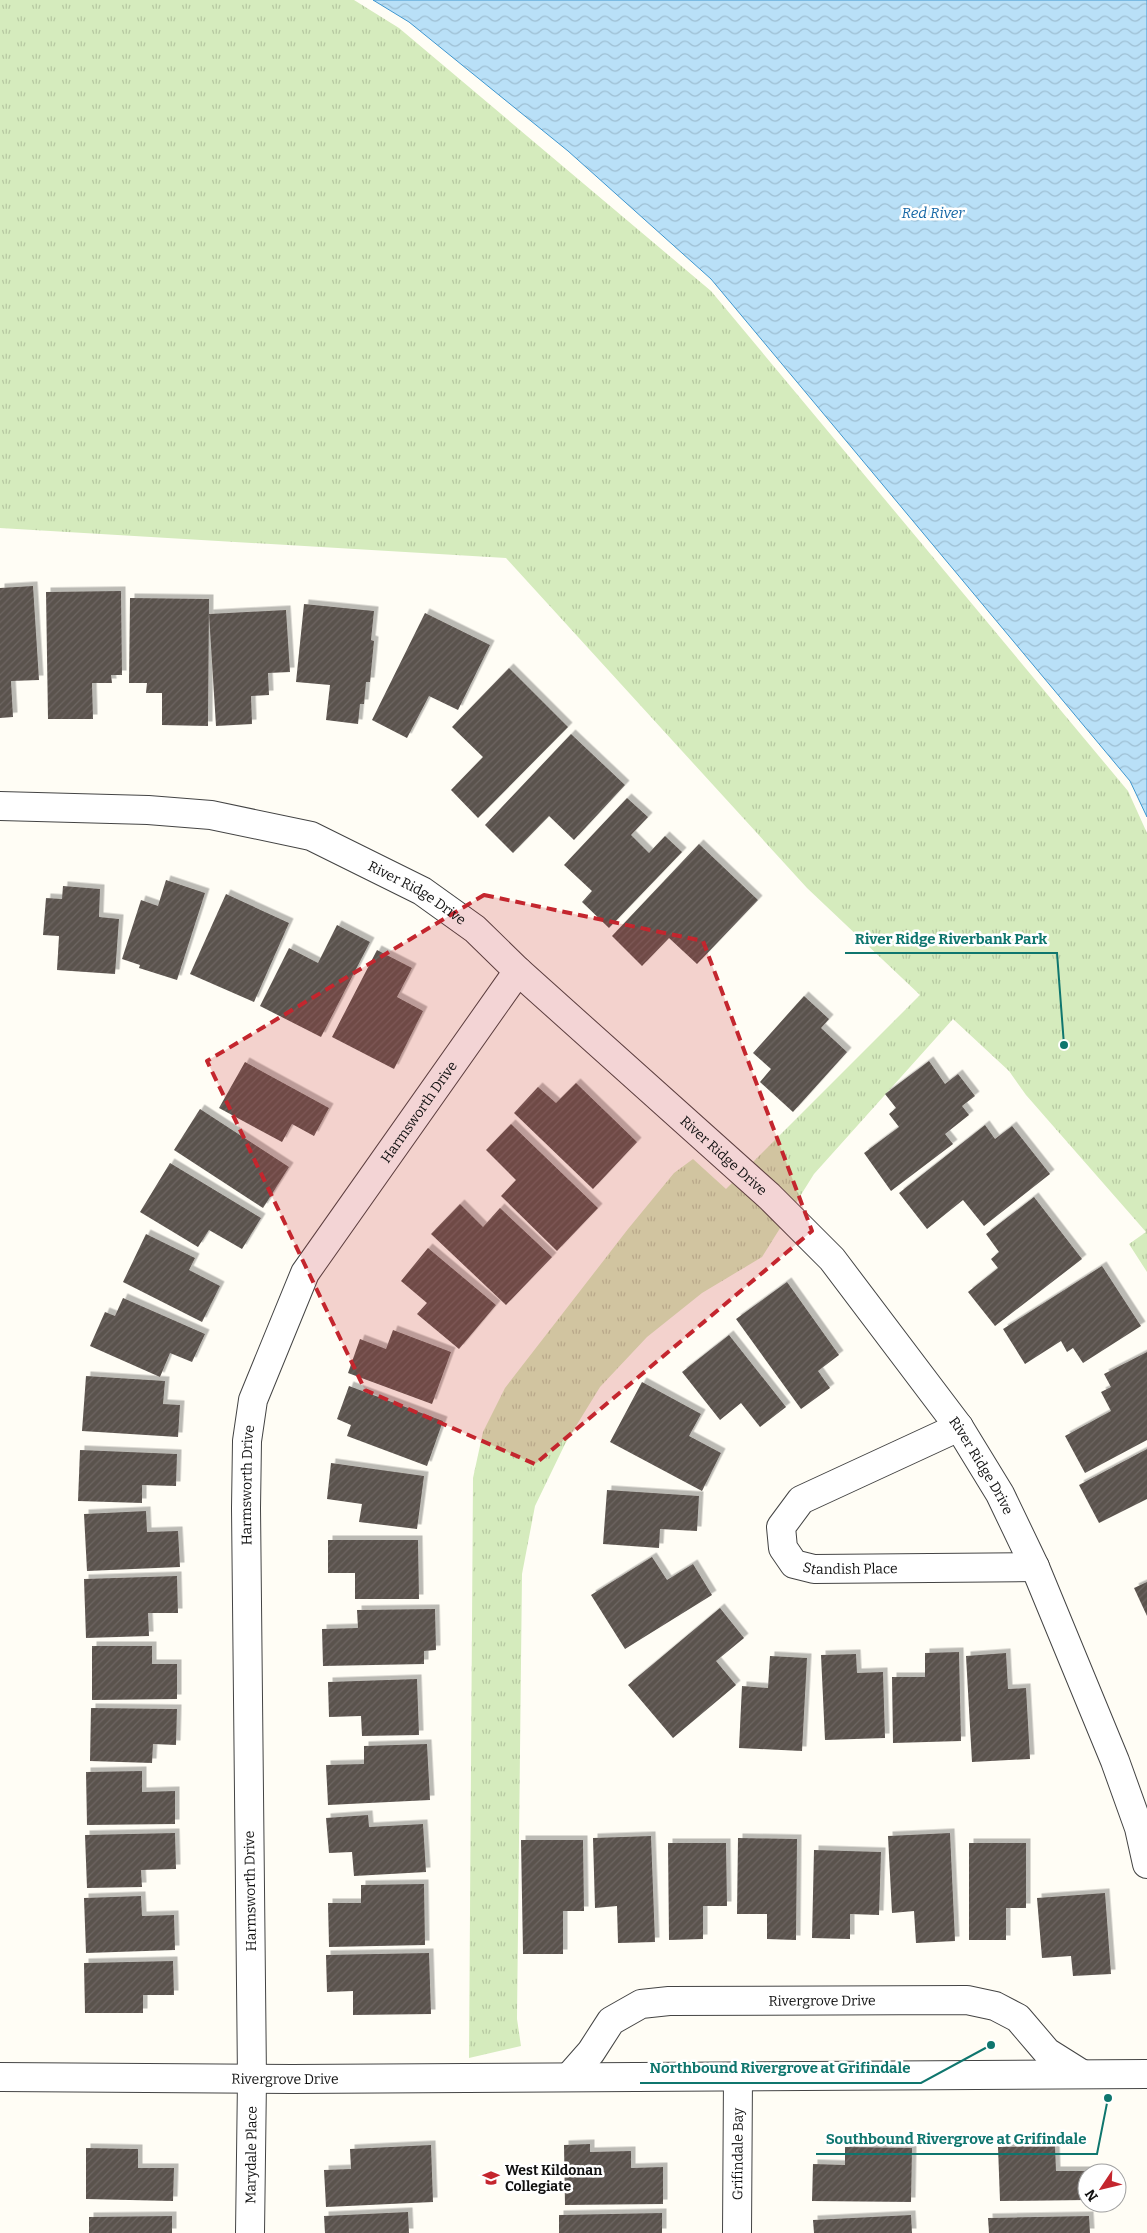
<svg xmlns="http://www.w3.org/2000/svg" width="1147" height="2233" font-family="Bitter,serif">
<style>
.park{fill:url(#park-tufts)}
.water{fill:url(#water-waves);stroke:#3f96cf}
.building{fill:url(#building-hatch);filter:url(#shadow)}
.lines{fill:none;stroke-linecap:round;stroke-linejoin:round}
.minor-casing{stroke:#444;stroke-width:30}
.minor{stroke:#fff;stroke-width:28}
.marked{fill:#c4262e;fill-opacity:0.2;stroke:#c4262e;stroke-width:4;stroke-dasharray:10 6;stroke-linejoin:round}
.labels{text-anchor:middle;stroke-width:5;stroke-linejoin:round;paint-order:stroke}
.street-label{font-size:14px;fill:#111;stroke:#fff}
.poi-label{font-size:14px;font-weight:bold;fill:#111;stroke:#fff;text-anchor:start}
.water-label{font-size:15px;font-style:italic;fill:#1768a6;stroke:#fff}
.leader{fill:none;stroke:#0f766e;stroke-width:2}
.callout-dot{fill:#0f766e;stroke:#fff;stroke-width:2}
.callout-label{font-size:15px;text-anchor:middle;font-weight:bold;fill:#0f766e;stroke:#fff;stroke-width:5;stroke-linejoin:round;paint-order:stroke}
</style>
<defs>
<pattern id="park-tufts" width="24" height="20" patternUnits="userSpaceOnUse" patternTransform="scale(1.25)"><rect width="24" height="20" fill="#d5ebbd"/><path d="M3 7l-1-3M5 7V3M7 7l1-3M15 17l-1-3M17 17v-4M19 17l1-3" fill="none" stroke="#b6c8a1"/></pattern>
<pattern id="water-waves" width="16" height="10" patternUnits="userSpaceOnUse" patternTransform="scale(1.25)"><rect width="16" height="10" fill="#b9e0f7"/><path d="M0 5q4-4 8 0t8 0" fill="none" stroke="#9ebfd3"/></pattern>
<pattern id="building-hatch" width="6" height="6" patternUnits="userSpaceOnUse" patternTransform="scale(1.25)"><rect width="6" height="6" fill="#5a524d"/><path d="M-1 1l2-2M0 6l6-6M5 7l2-2" fill="none" stroke="#6d6662"/></pattern>
<filter id="shadow"><feDropShadow dx="4.5" dy="-4.5" stdDeviation="0" flood-color="#0004"/></filter>
</defs>
<rect width="100%" height="100%" fill="#fffdf5"/>
<polygon class="park" points="0,0 354,0 399,28 711,291 1128,791 1147,833 1147,1272 1129,1244 1146,1232 1026,1095 1009,1071 953,1019 814,1174 762,1257 702,1293 647,1337 600,1387 565,1444 535,1506 522,1574 517,2019 521,2046 469,2058 473,1478 483,1432 505,1388 628,1229 674,1173 693,1159 726,1189 920,995 807,888 506,558 0,528"/>
<polygon class="water" points="373,0 1147,0 1147,817 1130,781 711,279 568,151 409,22"/>
<g class="building">
<polygon points="33,586 39,680 11,681 13,717 0,718 0,588"/>
<polygon points="121,591 122,675 111,675 112,683 92,683 93,719 48,719 46,592"/>
<polygon points="130,598 209,599 208,726 162,725 162,693 146,693 147,683 129,683"/>
<polygon points="304,604 374,611 371,640 374,641 370,682 366,682 364,704 360,704 358,724 326,720 330,685 296,682"/>
<polygon points="286,610 290,672 268,673 269,695 251,696 252,724 216,726 209,614"/>
<polygon points="425,613 490,645 458,710 429,696 407,738 372,720"/>
<polygon points="509,668 568,727 478,818 451,790 483,757 452,727"/>
<polygon points="571,734 625,785 574,840 549,816 513,853 485,825"/>
<polygon points="627,798 648,817 631,835 649,853 665,836 682,852 609,928 582,902 592,891 564,865"/>
<polygon points="699,844 758,900 697,964 669,938 642,966 612,936"/>
<polygon points="166,880 205,893 177,980 139,968 140,965 122,959 141,900 158,906"/>
<polygon points="63,886 100,889 99,917 119,919 115,974 57,970 59,936 43,935 46,898 62,899"/>
<polygon points="226,894 289,923 254,1002 190,974"/>
<polygon points="337,925 370,942 321,1037 260,1006 289,948 318,963"/>
<polygon points="377,950 412,968 397,997 423,1011 394,1069 332,1037"/>
<polygon points="804,996 829,1019 821,1028 847,1052 793,1112 760,1082 771,1069 753,1053"/>
<polygon points="929,1061 945,1084 958,1074 975,1096 962,1106 969,1115 945,1134 953,1144 891,1191 864,1153 899,1127 889,1114 896,1108 885,1094"/>
<polygon points="245,1062 329,1108 314,1136 292,1124 282,1142 219,1108"/>
<polygon points="576,1083 637,1142 593,1189 514,1113 538,1087 556,1103"/>
<polygon points="200,1109 289,1167 263,1208 174,1150"/>
<polygon points="511,1124 598,1208 557,1251 501,1196 516,1180 486,1150"/>
<polygon points="985,1125 995,1139 1012,1126 1050,1174 984,1226 963,1200 927,1229 899,1193"/>
<polygon points="170,1163 261,1218 242,1249 209,1230 198,1247 140,1212"/>
<polygon points="1034,1197 1082,1259 995,1326 968,1292 998,1268 991,1259 999,1252 986,1234"/>
<polygon points="460,1204 483,1227 500,1208 552,1257 506,1305 431,1234"/>
<polygon points="146,1234 195,1258 189,1270 220,1286 202,1322 123,1282"/>
<polygon points="428,1248 496,1305 459,1349 417,1314 427,1303 401,1281"/>
<polygon points="1102,1266 1141,1326 1083,1363 1073,1348 1067,1352 1061,1341 1025,1364 1003,1329"/>
<polygon points="787,1282 839,1355 818,1371 830,1388 801,1409 736,1319"/>
<polygon points="123,1298 205,1334 192,1362 170,1353 160,1377 90,1346 105,1312 115,1316"/>
<polygon points="393,1330 451,1352 432,1404 348,1373 360,1339 386,1349"/>
<polygon points="729,1335 786,1407 760,1427 741,1403 720,1420 682,1372"/>
<polygon points="1147,1352 1147,1440 1085,1473 1065,1436 1111,1411 1101,1392 1111,1387 1104,1374"/>
<polygon points="86,1376 165,1381 163,1404 180,1405 178,1437 82,1431"/>
<polygon points="642,1382 701,1414 689,1436 721,1453 702,1491 610,1442"/>
<polygon points="349,1386 443,1421 427,1466 347,1436 351,1425 337,1419"/>
<polygon points="1147,1449 1147,1499 1099,1523 1079,1485"/>
<polygon points="80,1450 177,1454 176,1486 142,1485 142,1503 78,1501"/>
<polygon points="331,1463 424,1476 417,1529 359,1522 362,1504 327,1499"/>
<polygon points="607,1490 699,1496 697,1531 660,1529 659,1548 603,1544"/>
<polygon points="146,1511 147,1532 178,1531 180,1567 87,1571 84,1514"/>
<polygon points="328,1540 418,1540 419,1599 355,1599 355,1573 328,1573"/>
<polygon points="652,1557 667,1580 693,1564 712,1595 625,1649 591,1595"/>
<polygon points="177,1576 178,1613 148,1613 149,1636 86,1638 84,1579"/>
<polygon points="1147,1582 1147,1616 1134,1588"/>
<polygon points="720,1608 744,1638 716,1661 736,1685 673,1738 628,1685"/>
<polygon points="435,1609 436,1650 424,1651 424,1664 323,1666 322,1629 358,1628 357,1610"/>
<polygon points="92,1646 152,1646 152,1664 177,1664 177,1699 92,1700"/>
<polygon points="959,1652 961,1741 893,1743 892,1677 925,1677 925,1653"/>
<polygon points="1006,1653 1008,1689 1026,1688 1030,1759 972,1762 966,1656"/>
<polygon points="856,1654 857,1673 883,1672 885,1738 825,1740 821,1655"/>
<polygon points="770,1656 807,1658 802,1751 739,1748 742,1686 768,1688"/>
<polygon points="417,1679 419,1735 362,1736 361,1716 329,1717 328,1682"/>
<polygon points="91,1708 177,1709 176,1745 153,1744 152,1763 90,1761"/>
<polygon points="427,1744 430,1800 328,1805 326,1765 364,1764 364,1746"/>
<polygon points="142,1771 142,1792 175,1791 175,1824 87,1825 86,1772"/>
<polygon points="368,1815 369,1827 423,1824 426,1872 354,1876 352,1852 329,1853 326,1818"/>
<polygon points="175,1833 176,1869 141,1870 142,1887 87,1888 85,1835"/>
<polygon points="950,1833 955,1941 916,1943 914,1911 892,1913 888,1836"/>
<polygon points="651,1836 655,1942 618,1943 617,1906 595,1908 593,1838"/>
<polygon points="738,1838 797,1839 796,1940 767,1939 767,1914 737,1914"/>
<polygon points="521,1840 583,1840 584,1911 563,1911 563,1954 523,1954"/>
<polygon points="668,1843 726,1843 727,1906 703,1906 703,1939 669,1940"/>
<polygon points="969,1843 1026,1843 1026,1908 1006,1908 1006,1940 969,1940"/>
<polygon points="814,1850 881,1852 879,1915 850,1914 850,1939 812,1938"/>
<polygon points="424,1884 425,1945 329,1947 328,1903 361,1903 361,1885"/>
<polygon points="1105,1893 1111,1974 1073,1976 1071,1956 1042,1958 1037,1898"/>
<polygon points="141,1896 142,1916 174,1915 175,1950 86,1953 84,1898"/>
<polygon points="429,1953 431,2014 353,2015 353,1991 327,1992 326,1955"/>
<polygon points="173,1961 174,1995 143,1995 143,2013 85,2013 84,1963"/>
<polygon points="590,2144 590,2152 631,2151 631,2168 663,2167 663,2204 565,2205 564,2145"/>
<polygon points="431,2145 433,2202 326,2207 324,2170 351,2169 350,2149"/>
<polygon points="1055,2146 1056,2171 1086,2171 1087,2200 1000,2201 998,2147"/>
<polygon points="845,2147 912,2148 911,2202 812,2201 813,2164 845,2165"/>
<polygon points="86,2148 138,2149 138,2168 174,2168 173,2201 86,2199"/>
<polygon points="408,2212 409,2233 325,2233 324,2216"/>
<polygon points="662,2213 662,2233 559,2233 559,2215"/>
<polygon points="911,2215 912,2233 814,2233 813,2220"/>
<polygon points="172,2216 172,2233 89,2233 89,2217"/>
<polygon points="1089,2216 1090,2233 989,2233 988,2218"/>
</g>
<g class="lines">
<g class="minor-casing">
<g id="minor">
<path id="s1" d="M0,806L148,810L211,815L311,836L422,891L475,929L518,971L769,1196L832,1259L959,1427L1000,1494L1035,1567L1115,1761L1139,1828L1147,1864"/>
<path id="s2" d="M959,1427L801,1500L781,1527L783,1548L794,1564L814,1569L1035,1567"/>
<path id="s3" d="M0,2077L292,2079L1147,2074"/>
<path id="s4" d="M569,2077L591,2052L611,2021L641,2004L669,2001L967,2000L995,2006L1018,2018L1047,2052L1082,2074"/>
<path id="s5" d="M250,2233L252,2079L246,1508L247,1441L253,1400L305,1273L518,971"/>
<path id="s6" d="M737,2233L738,2076"/>
</g>
</g>
<use href="#minor" class="minor"/>
</g>
<path class="marked" d="M484,895L703,941L812,1231L535,1464L365,1390L207,1061Z"/>
<defs>
<g id="school-bare" transform="scale(1.35)"><path d="M0-5L7-2L0 1L-7-2ZM-4 1L0 2.5L4 1V4Q0 6-4 4Z" fill="#c4262e" stroke="#fff" stroke-width="2.5" paint-order="stroke"/></g>
</defs>
<g fill-rule="evenodd">
<use href="#school-bare" x="491" y="2178"/>
</g>
<g class="labels">
<g class="street-label">
<text dy="5" stroke="none"><textPath href="#s1" startOffset="434">River Ridge Drive</textPath></text>
<text dy="5" stroke="none"><textPath href="#s5" startOffset="1168">Harmsworth Drive</textPath></text>
<text dy="5" stroke="none"><textPath href="#s1" startOffset="839">River Ridge Drive</textPath></text>
<text dy="5" stroke="none"><textPath href="#s1" startOffset="1244">River Ridge Drive</textPath></text>
<text dy="5" stroke="none"><textPath href="#s5" startOffset="748">Harmsworth Drive</textPath></text>
<text dy="5" stroke="none"><textPath href="#s2" startOffset="305">Standish Place</textPath></text>
<text transform="translate(250 1891) rotate(-91)" y="5">Harmsworth Drive</text>
<text dy="5" stroke="none"><textPath href="#s4" startOffset="286">Rivergrove Drive</textPath></text>
<text dy="5" stroke="none"><textPath href="#s3" startOffset="285">Rivergrove Drive</textPath></text>
<text dy="5" stroke="none"><textPath href="#s6" startOffset="79">Grifindale Bay</textPath></text>
<text dy="5" stroke="none"><textPath href="#s5" startOffset="78">Marydale Place</textPath></text>
</g>
<g class="poi-label">
<text x="505" y="2175">West Kildonan<tspan x="505" dy="16">Collegiate</tspan></text>
</g>
<g class="water-label">
<text x="933" y="218">Red River</text>
</g>
</g>
<path class="leader" d="M1064 1045L1057 953H845M991 2045L921 2083H640M1108 2098L1097 2154H816"/>
<g class="callout-dot">
<circle cx="1064" cy="1045" r="5"/>
<circle cx="991" cy="2045" r="5"/>
<circle cx="1108" cy="2098" r="5"/>
</g>
<g class="callout-label">
<text x="951" y="944">River Ridge Riverbank Park</text>
<text x="780" y="2073">Northbound Rivergrove at Grifindale</text>
<text x="956" y="2144">Southbound Rivergrove at Grifindale</text>
</g>
<g transform="translate(1102 2188) rotate(235)"><circle r="24" fill="#ffffff" stroke="#a0a0a0"/>
<path d="M0-4L9 19L0 12L-9 19Z" fill="#c4262e"/>
<text y="-8" font-size="14" font-weight="bold" text-anchor="middle" fill="#111111">N</text>
</g>
</svg>
